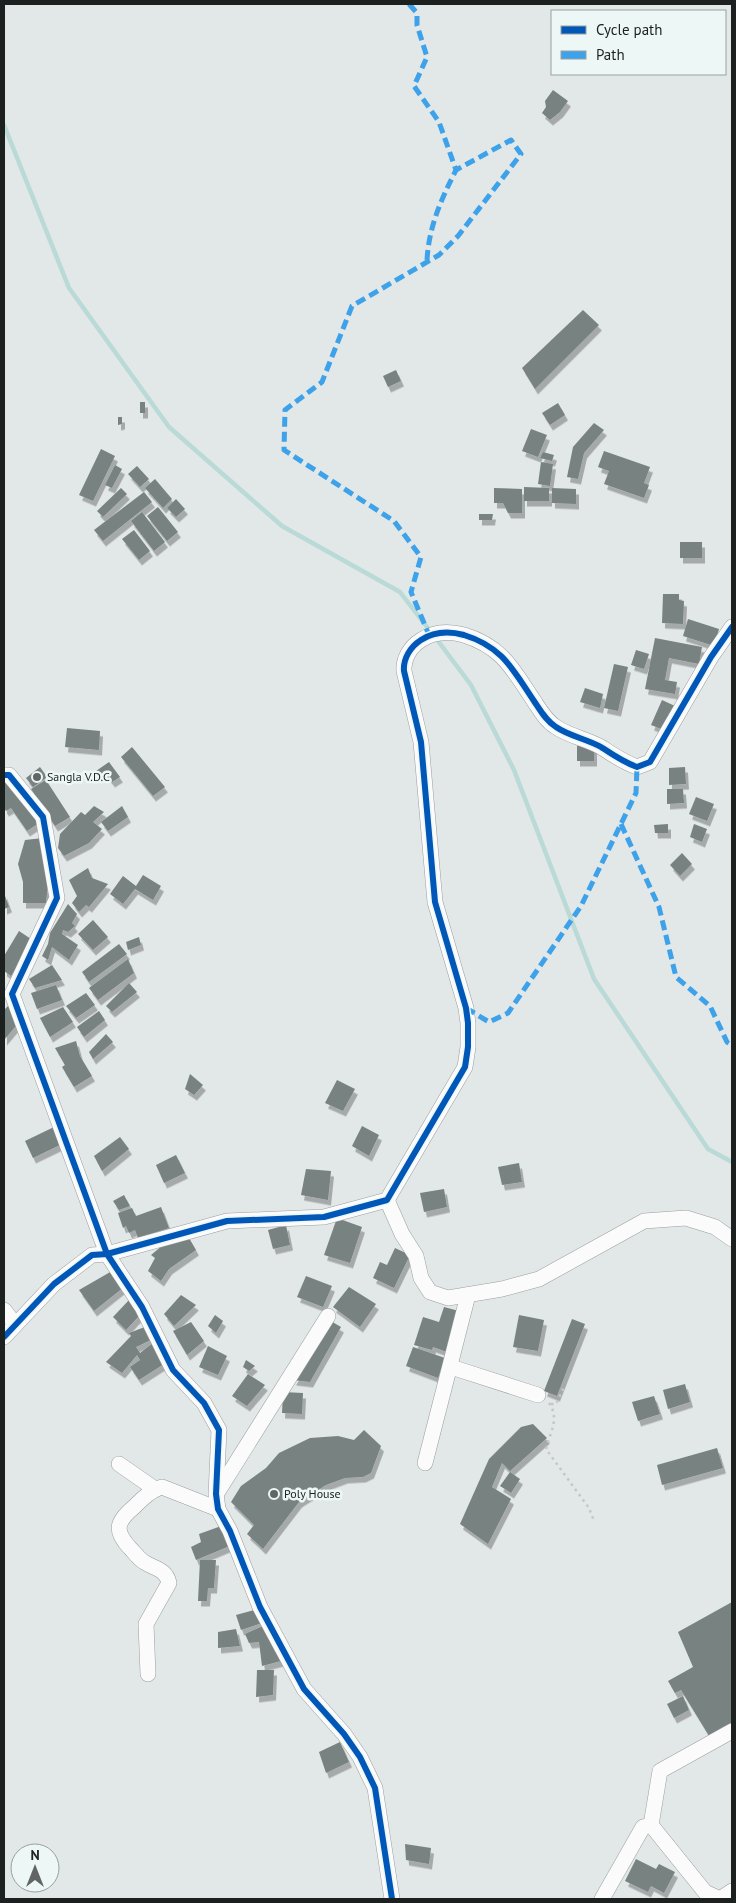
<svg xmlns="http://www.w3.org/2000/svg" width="736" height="1903" font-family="'PT Sans',sans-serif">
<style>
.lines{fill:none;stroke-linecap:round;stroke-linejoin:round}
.stream{stroke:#b9dad6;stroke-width:4.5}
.building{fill:#778281;filter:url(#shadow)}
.minor-casing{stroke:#9b9f9e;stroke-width:16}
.path{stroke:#c5c7c7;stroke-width:2.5;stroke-dasharray:2.5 4;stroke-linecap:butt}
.minor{stroke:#fbfbfb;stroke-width:15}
.quiet{stroke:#3da2ea;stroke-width:5;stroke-dasharray:10 5;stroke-linecap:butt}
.cycleway-casing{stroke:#edf7f5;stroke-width:9}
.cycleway{stroke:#0057b8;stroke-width:6}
.poi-dot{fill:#616665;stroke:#edf7f5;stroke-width:2}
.labels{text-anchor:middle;stroke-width:5;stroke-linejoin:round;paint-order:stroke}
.poi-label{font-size:12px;fill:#1c201f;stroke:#edf7f5;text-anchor:start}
</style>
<defs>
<filter id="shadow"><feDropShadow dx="3" dy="5.5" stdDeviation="0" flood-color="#0004"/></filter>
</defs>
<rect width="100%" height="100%" fill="#e2e7e7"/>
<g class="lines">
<g class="stream">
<polyline points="4,125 69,288 169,427 282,526 400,592 430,631"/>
<polyline points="435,637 471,685 514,770 594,979 708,1149 732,1162"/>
</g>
</g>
<g class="building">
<polygon points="553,90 568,101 560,112 550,120 542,113 546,107 545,101"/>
<polygon points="583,310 599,325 535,389 522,368"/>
<polygon points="396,370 401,381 388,387 383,376"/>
<rect x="140" y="402" width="5" height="11"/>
<polygon points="558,403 565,415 550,425 542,413"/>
<polygon points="118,417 122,417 122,424 118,425"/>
<polygon points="594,423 604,430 584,453 578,479 567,477 573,447"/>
<polygon points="531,429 547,435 538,457 522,451"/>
<polygon points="101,449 115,456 93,501 79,495"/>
<polygon points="604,451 650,467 644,483 649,485 644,498 604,484 609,471 598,467"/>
<polygon points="543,452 554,455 552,461 540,458"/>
<polygon points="541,462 553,464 550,486 538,484"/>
<polygon points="115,465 122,469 112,488 105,485"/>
<polygon points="137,466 149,479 140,487 128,474"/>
<polygon points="155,479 172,499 163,508 145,488"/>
<polygon points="524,487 549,488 549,501 524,501"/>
<polygon points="121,488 127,494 103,517 97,511"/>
<polygon points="494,488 522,489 522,513 508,513 503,503 494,503"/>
<polygon points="552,488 576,489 576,504 552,503"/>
<polygon points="144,492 152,502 103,541 94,530"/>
<polygon points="176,499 185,509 176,517 167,508"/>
<polygon points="158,507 178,532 167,541 147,516"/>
<polygon points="142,512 165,542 154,551 131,521"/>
<polygon points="479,514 493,514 492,520 479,520"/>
<polygon points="134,530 150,551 139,560 122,539"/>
<rect x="680" y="542" width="22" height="16"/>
<polygon points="663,594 679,594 679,600 684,601 683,624 662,623"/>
<polygon points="688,619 719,629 714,646 683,636"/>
<polygon points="655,638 702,647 699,664 669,658 665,680 677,682 675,694 645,689"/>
<polygon points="636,650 649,654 644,669 631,665"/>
<polygon points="614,664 628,667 618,711 604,708"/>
<polygon points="585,688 603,694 600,708 580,702"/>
<polygon points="662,700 675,706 664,730 651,725"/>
<polygon points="67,728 100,731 99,750 65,747"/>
<rect x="577" y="746" width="17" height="15"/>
<polygon points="132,747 165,787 153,796 121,757"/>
<polygon points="109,762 120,777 112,782 105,773 100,776 96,771"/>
<polygon points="40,767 47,777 33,787 26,778"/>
<polygon points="685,767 686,784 669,785 669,768"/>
<polygon points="9,778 39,823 27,831 11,808 6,811 4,808 4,782"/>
<polygon points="46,780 70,817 55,826 31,789"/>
<polygon points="667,789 683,789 684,803 667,804"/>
<polygon points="696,797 714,804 707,821 689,814"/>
<polygon points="94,806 104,812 93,822 102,829 89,843 64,856 58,848 60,834 81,812 85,815"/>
<polygon points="122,806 128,817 108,831 101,822"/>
<polygon points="668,824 668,833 655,833 654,825"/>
<polygon points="694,824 707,829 702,842 690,837"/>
<polygon points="43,838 48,883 46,903 23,903 23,882 18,864 25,840"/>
<polygon points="682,853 692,864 680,876 670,865"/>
<polygon points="88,868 92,878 108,884 89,907 86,905 79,912 72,903 77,896 69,880"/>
<polygon points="143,875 161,886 153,900 135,889 123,904 110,894 123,876 136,886"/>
<polygon points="4,893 9,907 4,909"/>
<polygon points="68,904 77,914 72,923 75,926 68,932 63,930 62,934 78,945 69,960 52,947 48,960 42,956 48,944 50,933"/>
<polygon points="93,920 108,937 93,950 78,934"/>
<polygon points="19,931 34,941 11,976 4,971 4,956"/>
<polygon points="139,937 141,945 128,950 126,942"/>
<polygon points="119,944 127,954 89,982 82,972"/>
<polygon points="128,959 134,973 98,1000 89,988"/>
<polygon points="52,965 62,980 35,988 29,979"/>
<polygon points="129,983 137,992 112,1012 106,1006"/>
<polygon points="56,985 62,1000 37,1009 31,993"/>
<polygon points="86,993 95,1005 76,1018 66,1006"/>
<polygon points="8,1006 21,1020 4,1040 4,1010"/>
<polygon points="63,1007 73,1022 50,1037 40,1018"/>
<polygon points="99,1011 105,1020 84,1037 77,1027"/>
<polygon points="106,1034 113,1042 93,1059 89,1052"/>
<polygon points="76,1041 80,1056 92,1076 74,1087 62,1067 65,1065 55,1048"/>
<polygon points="190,1074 203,1085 194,1095 185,1089"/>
<polygon points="337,1080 355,1089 343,1111 325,1103"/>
<polygon points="362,1126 379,1135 369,1156 352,1146"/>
<polygon points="54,1127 62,1144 33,1158 25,1141"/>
<polygon points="120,1137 129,1149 102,1171 94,1156"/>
<polygon points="176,1155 185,1173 164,1183 156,1165"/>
<polygon points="519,1163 522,1182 502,1185 498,1167"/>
<polygon points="306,1169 331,1171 328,1200 301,1195"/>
<polygon points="444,1189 447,1207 424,1212 420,1193"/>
<polygon points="124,1195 130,1206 119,1210 113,1201"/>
<polygon points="161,1207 169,1228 138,1238 135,1230 129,1233 126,1226 123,1228 118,1213 132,1208 136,1216"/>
<polygon points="337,1218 362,1227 350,1263 324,1255"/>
<polygon points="286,1225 290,1245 273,1249 268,1230"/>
<polygon points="186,1233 196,1250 169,1269 161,1281 148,1271 155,1258 151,1255 169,1240"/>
<polygon points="395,1248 410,1255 394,1288 373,1278 380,1262 387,1265"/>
<polygon points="112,1271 124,1287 94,1311 79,1290"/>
<polygon points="306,1276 332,1286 323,1307 297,1297"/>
<polygon points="349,1287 376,1304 360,1327 333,1307"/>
<polygon points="181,1295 196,1305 174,1326 164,1314"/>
<polygon points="129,1300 140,1315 126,1330 113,1317"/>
<polygon points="444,1307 459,1311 447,1352 433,1347 432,1350 414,1345 423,1317 439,1322"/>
<polygon points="215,1315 223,1321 216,1333 208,1326"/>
<polygon points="519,1315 544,1320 538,1351 513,1347"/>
<polygon points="572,1319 585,1324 557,1396 544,1391"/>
<polygon points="329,1320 341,1327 310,1382 293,1380"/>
<polygon points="191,1322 204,1341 187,1355 173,1331"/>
<polygon points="150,1325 155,1338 136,1347 140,1353 153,1343 164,1364 139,1380 130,1367 140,1360 137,1355 122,1373 106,1362 131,1336 129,1333"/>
<polygon points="208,1346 227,1356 218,1375 199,1367"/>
<polygon points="413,1347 445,1358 438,1378 406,1366"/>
<polygon points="246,1360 255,1366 249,1371 243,1367"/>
<polygon points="248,1374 265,1385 247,1406 232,1396"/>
<polygon points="685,1384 690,1402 668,1409 663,1390"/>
<polygon points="283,1392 303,1393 302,1414 282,1413"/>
<polygon points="654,1396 660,1414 638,1421 632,1402"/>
<polygon points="533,1424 547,1438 510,1471 502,1463 492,1487 511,1499 488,1544 460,1524 489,1459 521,1427"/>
<polygon points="364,1430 381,1446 371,1473 363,1477 345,1478 326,1485 299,1502 263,1549 247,1534 254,1525 231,1502 241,1486 266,1468 279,1453 310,1438 338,1436 354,1440"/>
<polygon points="717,1448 723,1468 662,1485 657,1465"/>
<polygon points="510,1472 520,1479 511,1493 500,1486"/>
<polygon points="224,1525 232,1545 196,1560 191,1547 201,1542 199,1534"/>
<polygon points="200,1560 216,1560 214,1588 208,1588 207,1601 198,1601"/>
<polygon points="732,1602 732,1722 711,1739 681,1690 675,1693 668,1681 693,1667 678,1632"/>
<polygon points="258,1609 262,1623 241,1630 236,1615"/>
<polygon points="263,1626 281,1661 262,1666 259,1642 249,1643 245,1634"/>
<polygon points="236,1629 240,1646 218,1648 218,1632"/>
<polygon points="257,1670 274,1670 273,1695 256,1697"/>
<polygon points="683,1696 689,1710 674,1718 667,1704"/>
<polygon points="340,1742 349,1762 326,1773 319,1752"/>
<polygon points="405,1844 431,1848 429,1864 406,1860"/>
<polygon points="636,1859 656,1869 659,1864 675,1872 664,1893 651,1886 648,1892 625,1881"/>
</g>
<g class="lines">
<g class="minor-casing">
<g id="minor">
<polyline points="4,775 9,775 43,817 57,898 12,994 107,1254 142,1307 173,1370 204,1403 219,1430 216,1494 218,1509 230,1531 260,1607 304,1689 344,1734 360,1757 375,1788 392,1899"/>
<polyline points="387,1200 402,1234 416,1256 421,1278 430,1292 448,1298 502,1289 539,1279 644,1221 686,1218 715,1227 732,1239"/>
<polyline points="4,1310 15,1324"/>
<path d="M4,1337L54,1284L92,1255L107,1254L227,1221L324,1217L387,1200L465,1067L468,1047V1023L466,1008L435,902L421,742L404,671C403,659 410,647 421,640C435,631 449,631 464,635C503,647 513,670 534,701C540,710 546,721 556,727C569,736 587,739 601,747C613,755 623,762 637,767L650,762L711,657L732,627"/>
<polyline points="451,1367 538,1395"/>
<polyline points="425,1463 468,1295"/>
<polyline points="119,1464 155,1489"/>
<polyline points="217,1493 328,1316"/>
<path d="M148,1674L146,1624L169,1583C166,1569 155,1569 144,1562C139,1559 134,1552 130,1548C114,1531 116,1522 134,1507C142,1499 151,1490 162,1487L218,1509"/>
<polyline points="651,1825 660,1771 732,1731"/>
<polyline points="602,1899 643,1827 651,1825 705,1892 720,1899 732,1891"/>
</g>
</g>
<g class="path">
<path d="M549,1403C560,1419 550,1432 546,1449L589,1508L594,1521"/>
<polyline points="551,1404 556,1404 564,1387"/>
</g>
<use href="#minor" class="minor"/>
<g class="quiet">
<polyline points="409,4 417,13 417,25 427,57 414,86 439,122 456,170 511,140 521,154 458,236 439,255 352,306 322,382 285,410 284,450 394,521 421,557 411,592 429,635"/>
<path d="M427,260C429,226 441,200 456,170"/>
<polyline points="621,824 659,907 676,977 710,1006 727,1042 732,1045"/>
<polyline points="466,1008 489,1022 508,1013 581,906 636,793 637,767"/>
</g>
<g class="cycleway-casing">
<g id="cycleway">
<polyline points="4,775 9,775 43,817 57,898 12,994 107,1254 142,1307 173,1370 204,1403 219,1430 216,1494 218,1509 230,1531 260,1607 304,1689 344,1734 360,1757 375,1788 392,1899"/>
<path d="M4,1337L54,1284L92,1255L107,1254L227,1221L324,1217L387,1200L465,1067L468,1047V1023L466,1008L435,902L421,742L404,671C403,659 410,647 421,640C435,631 449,631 464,635C503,647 513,670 534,701C540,710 546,721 556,727C569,736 587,739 601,747C613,755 623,762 637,767L650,762L711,657L732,627"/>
</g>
</g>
<use href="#cycleway" class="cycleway"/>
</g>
<g class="poi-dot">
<circle cx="37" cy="777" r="5"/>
<circle cx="274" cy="1494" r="5"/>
</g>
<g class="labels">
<g class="poi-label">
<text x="47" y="781">Sangla V.D.C</text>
<text x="284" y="1498">Poly House</text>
</g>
</g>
<rect width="736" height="1903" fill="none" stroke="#1c201f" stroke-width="10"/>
<rect x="551" y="10" width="175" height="65" fill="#edf7f5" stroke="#99a19f"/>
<rect x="561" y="26" width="25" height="8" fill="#0057b8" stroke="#99a19f"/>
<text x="596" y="35" font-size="15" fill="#1c201f">Cycle path</text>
<rect x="561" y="51" width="25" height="8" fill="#3da2ea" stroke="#99a19f"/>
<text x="596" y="60" font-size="15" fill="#1c201f">Path</text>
<g transform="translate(35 1868)"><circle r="24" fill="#edf7f5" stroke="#99a19f"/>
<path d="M0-4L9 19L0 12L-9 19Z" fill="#616665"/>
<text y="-8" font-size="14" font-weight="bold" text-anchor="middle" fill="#1c201f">N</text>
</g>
</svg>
